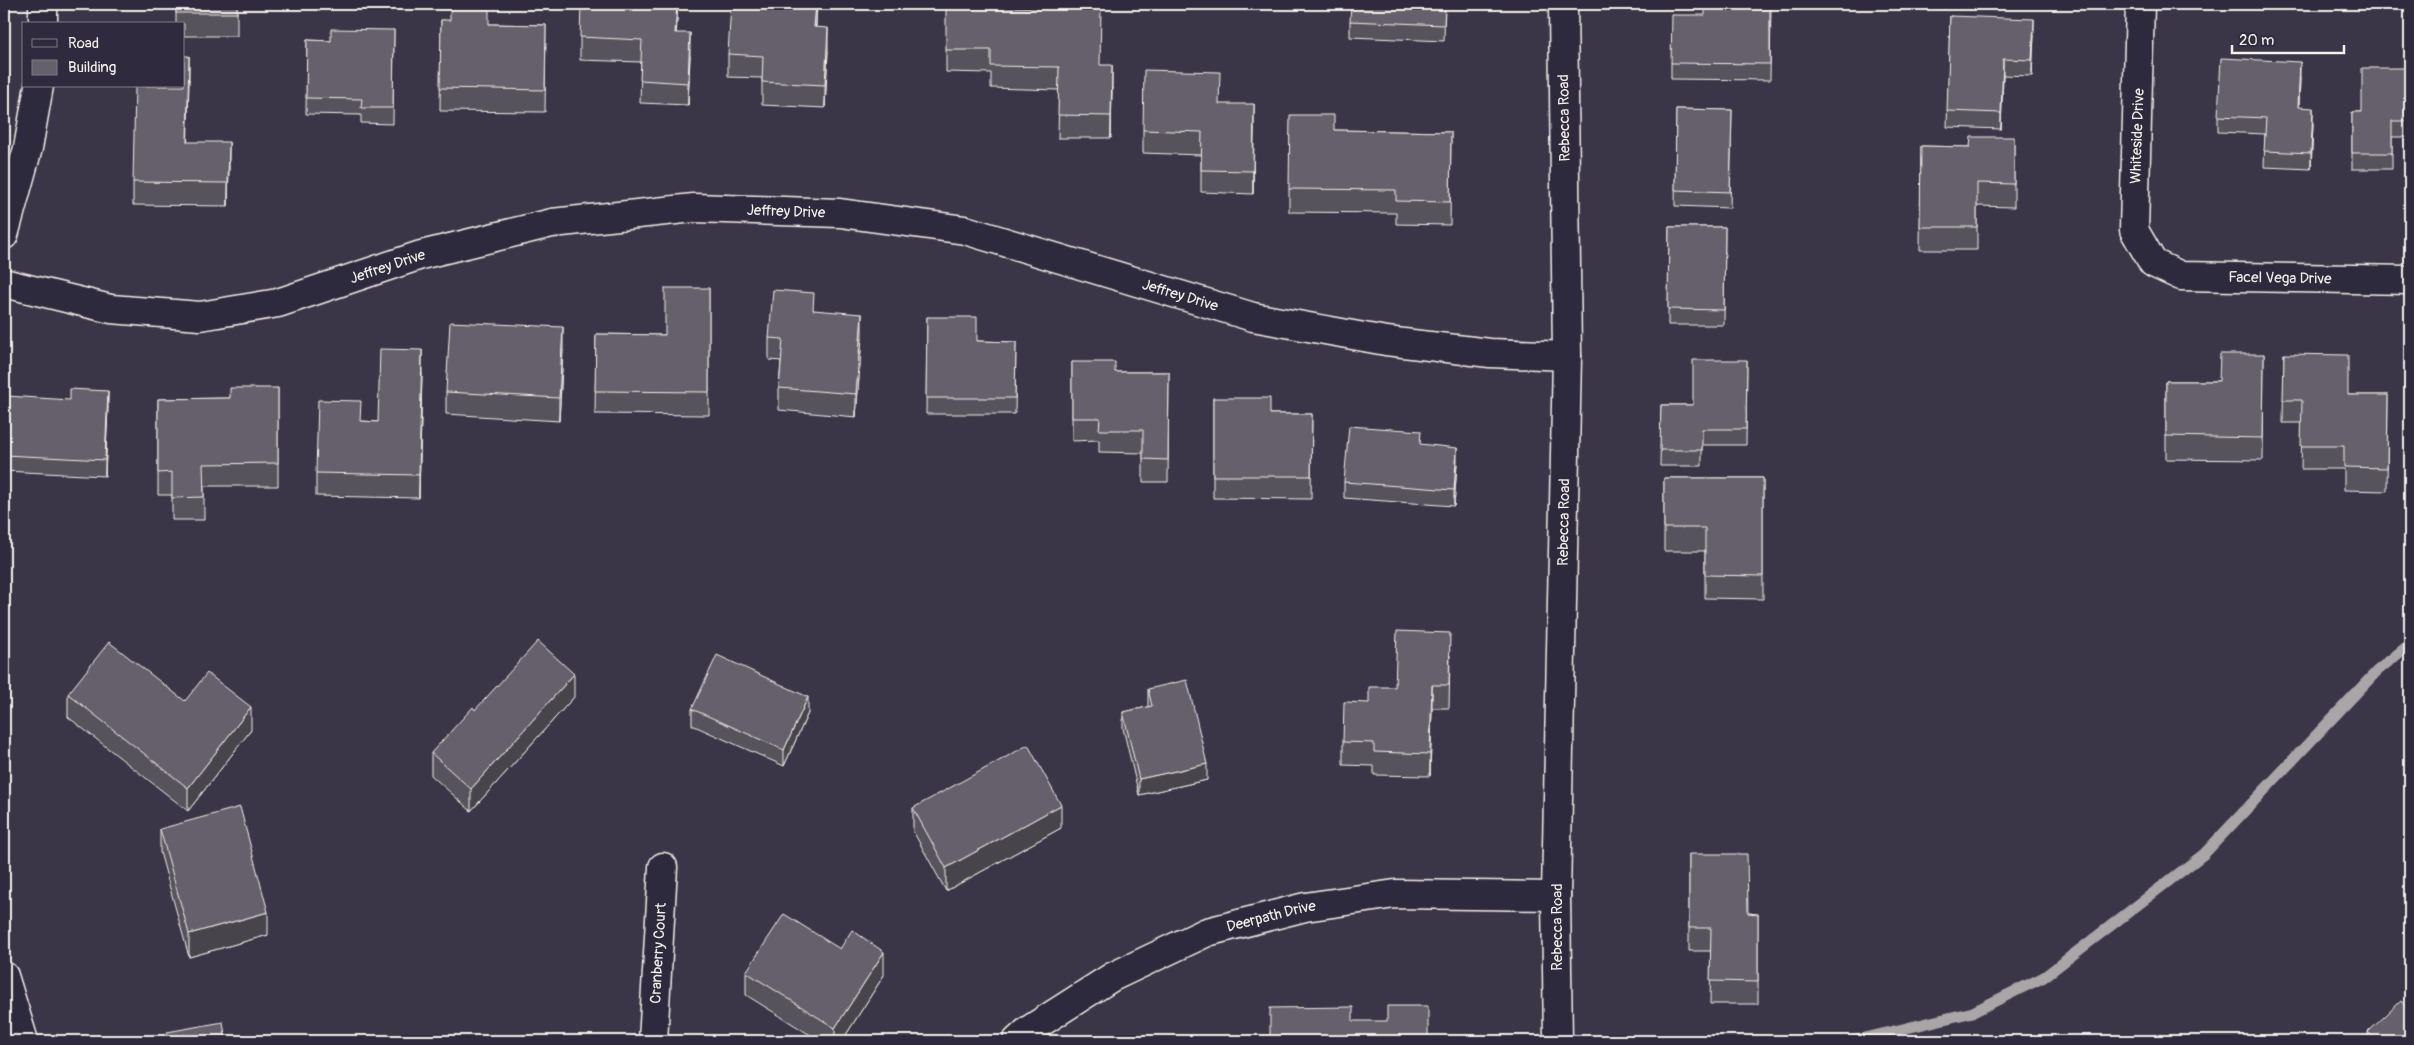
<svg xmlns="http://www.w3.org/2000/svg" width="2414" height="1045" font-family="Pangolin,sans-serif">
<style>
.lines{fill:none;stroke-linecap:round;stroke-linejoin:round}
.stream{stroke:#aaa6a7;stroke-width:11}
.minor-casing{stroke:#f4f1e8;stroke-width:31}
.minor{stroke:#2f2a3d;stroke-width:28}
.wall{fill:#57535d;stroke:#f4f1e8}
.shaded-wall{fill:#47444c;stroke:#f4f1e8}
.building{fill:#65616c;stroke:#f4f1e8}
.labels{text-anchor:middle;stroke-width:5;stroke-linejoin:round;paint-order:stroke}
.street-label{font-size:15px;fill:#f4f1e8;stroke:#2f2a3d}
</style>
<rect width="100%" height="100%" fill="#3b3647"/>
<filter id="ink" filterUnits="userSpaceOnUse"><feTurbulence type="fractalNoise" baseFrequency=".02" numOctaves="2"/><feDisplacementMap in="SourceGraphic" scale="10" xChannelSelector="R" yChannelSelector="G"/><feConvolveMatrix kernelMatrix="1 2 1 2 8 2 1 2 1" color-interpolation-filters="sRGB"/></filter>
<g filter="url(#ink)">
<g class="lines">
<polyline class="stream" points="1853,1041 1973,1012 2044,977 2204,854 2377,671 2410,644"/>
<g class="minor-casing">
<g id="minor">
<path id="s1" d="M2140,4L2134,230L2153,263L2181,276L2410,280"/>
<polyline points="43,24 43,4"/>
<polyline points="4,235 28,148 39,86"/>
<path id="s2" d="M4,283L111,309L200,316L278,303L421,255L552,223L694,208L840,213L965,230L1253,317L1386,341L1490,353L1567,356"/>
<polyline points="4,976 24,1041"/>
<path id="s3" d="M653,1041L663,867"/>
<path id="s4" d="M1017,1041L1029,1030L1112,977L1207,932L1305,907L1395,894L1556,896"/>
<path id="s5" d="M1558,1041L1556,896L1567,356L1563,4"/>
</g>
</g>
<use href="#minor" class="minor"/>
</g>
<g class="wall">
<polygon points="176,4 237,4 237,36 184,36 184,24 176,24"/>
<polygon points="678,4 676,33 690,56 688,105 640,103 641,62 580,60 580,37"/>
<polygon points="817,4 816,27 828,51 825,108 762,105 762,78 728,77 728,54"/>
<polygon points="1445,4 1444,41 1350,37 1350,21"/>
<polygon points="1771,4 1770,80 1671,79 1671,63 1705,15"/>
<polygon points="1005,7 1100,65 1112,88 1111,138 1058,138 1059,90 991,88 991,73 946,72 946,50"/>
<polygon points="1950,16 2034,35 2032,76 2003,75 2001,129 1947,127"/>
<polygon points="441,20 489,24 546,25 545,112 440,111"/>
<polygon points="394,30 393,124 361,123 361,115 306,114 307,40 331,41"/>
<polygon points="2410,68 2410,137 2392,137 2392,169 2352,169 2352,112 2362,112"/>
<polygon points="2300,78 2299,107 2313,124 2311,169 2264,167 2265,134 2218,132 2218,116"/>
<polygon points="189,79 187,142 229,165 228,206 133,205 133,182"/>
<polygon points="1219,104 1254,127 1253,194 1201,192 1201,155 1143,153 1143,130"/>
<polygon points="1676,109 1732,110 1730,208 1675,206"/>
<polygon points="1334,130 1451,132 1450,225 1396,224 1396,213 1289,212 1289,189"/>
<polygon points="2014,137 2014,207 1977,206 1977,250 1920,250 1921,146 1970,147"/>
<polygon points="1669,227 1725,227 1724,325 1668,325"/>
<polygon points="709,288 709,415 595,414 596,334 665,335"/>
<polygon points="814,310 862,337 856,417 779,410 779,388 781,361 769,360 769,338"/>
<polygon points="927,317 977,341 1016,342 1015,414 926,414"/>
<polygon points="563,350 559,421 446,414 446,392"/>
<polygon points="2264,354 2263,460 2166,459 2166,381 2219,381"/>
<polygon points="2284,354 2348,395 2388,395 2387,491 2344,490 2344,469 2301,469 2302,423 2283,423"/>
<polygon points="1747,360 1746,445 1702,445 1702,466 1660,466 1661,405 1693,405"/>
<polygon points="1072,362 1115,372 1169,372 1168,482 1143,482 1143,453 1099,452 1099,440 1072,441"/>
<polygon points="422,373 419,498 316,496 316,473 361,421 378,422"/>
<polygon points="278,388 278,486 204,486 204,520 172,520 172,495 158,495 158,399 230,398"/>
<polygon points="1213,398 1270,414 1312,414 1311,499 1213,498"/>
<polygon points="108,406 105,476 4,471 4,455"/>
<polygon points="1421,445 1457,464 1454,506 1344,498 1344,482"/>
<polygon points="1664,478 1763,478 1763,599 1705,598 1705,551 1664,551"/>
<polygon points="1450,655 1449,708 1432,708 1430,776 1374,775 1374,766 1343,765 1343,742 1369,703"/>
<polygon points="1148,689 1207,780 1139,795 1123,728 1123,712 1148,707"/>
<polygon points="68,694 185,701 251,730 188,811 68,717"/>
<polygon points="574,697 471,811 431,775 431,753 475,710"/>
<polygon points="692,709 808,713 784,766 692,725"/>
<polygon points="913,808 1061,828 946,891 913,831"/>
<polygon points="160,829 268,935 189,957 160,852"/>
<polygon points="1689,854 1748,913 1758,914 1758,1004 1710,1004 1711,951 1689,951"/>
<polygon points="840,949 884,975 842,1041 820,1041 746,995 746,972"/>
<polygon points="2368,1032 2410,1041 2369,1041 2368,1040"/>
</g>
<g class="shaded-wall">
<polygon points="677,4 678,4 675,55 675,33"/>
<polygon points="816,4 817,4 814,50 814,27"/>
<polygon points="2034,19 2034,35 2032,76 2032,60"/>
<polygon points="828,28 828,51 825,108 825,85"/>
<polygon points="690,33 690,56 688,105 688,83"/>
<polygon points="189,56 189,79 187,164 187,142"/>
<polygon points="2003,59 2003,75 2001,129 2001,113"/>
<polygon points="2300,62 2300,78 2298,123 2298,107"/>
<polygon points="1112,65 1112,88 1111,138 1111,116"/>
<polygon points="1254,104 1254,127 1253,194 1253,171"/>
<polygon points="2313,108 2313,124 2311,169 2311,153"/>
<polygon points="229,142 229,165 228,206 228,183"/>
<polygon points="862,314 862,337 856,417 856,394"/>
<polygon points="563,327 563,350 559,421 559,398"/>
<polygon points="422,350 422,373 419,498 419,475"/>
<polygon points="108,391 108,406 105,476 105,460"/>
<polygon points="1457,448 1457,464 1454,506 1454,490"/>
<polygon points="574,674 574,697 471,811 471,789"/>
<polygon points="1432,685 1432,708 1430,776 1430,754"/>
<polygon points="808,697 808,713 784,766 784,750"/>
<polygon points="251,707 251,730 188,811 188,788"/>
<polygon points="1207,764 1207,780 1139,795 1139,779"/>
<polygon points="1061,805 1061,828 946,891 946,868"/>
<polygon points="268,912 268,935 189,957 189,934"/>
<polygon points="884,952 884,975 842,1041 835,1041 835,1028"/>
</g>
<g class="building">
<rect x="176" y="4" width="61" height="9"/>
<polygon points="450,4 489,4 489,24 546,25 545,90 440,88 441,20 450,20"/>
<polygon points="581,4 677,4 675,33 690,33 688,83 640,80 642,40 580,37"/>
<polygon points="731,4 816,4 814,27 828,28 825,85 762,82 763,56 728,54"/>
<polygon points="946,4 1005,4 1005,7 1101,8 1100,65 1112,65 1111,116 1058,115 1059,67 991,66 991,50 946,50"/>
<polygon points="1351,4 1445,4 1444,25 1350,21"/>
<polygon points="1705,4 1770,4 1770,64 1671,63 1672,15 1705,15"/>
<polygon points="1950,16 2034,19 2032,60 2003,59 2001,113 1947,111"/>
<polygon points="331,29 394,30 393,108 361,108 362,99 306,98 307,40 331,41"/>
<polygon points="184,56 189,56 187,142 229,142 228,183 133,182 135,86 184,86"/>
<polygon points="2221,58 2300,62 2298,107 2313,108 2311,153 2264,151 2266,118 2218,116"/>
<polygon points="2362,68 2410,68 2410,121 2392,121 2392,153 2352,153 2352,112 2362,112"/>
<polygon points="1144,70 1220,72 1219,104 1254,104 1253,171 1201,170 1202,132 1143,130"/>
<polygon points="1676,109 1732,110 1730,192 1675,190"/>
<polygon points="1290,115 1334,115 1334,130 1451,132 1450,202 1396,201 1396,190 1289,189"/>
<polygon points="1971,137 2014,137 2014,184 1977,183 1977,227 1920,227 1921,146 1970,147"/>
<polygon points="1669,227 1725,227 1724,310 1668,309"/>
<polygon points="665,288 709,288 709,392 595,391 596,334 665,335"/>
<polygon points="773,290 814,293 813,310 862,314 856,394 779,388 783,339 769,338"/>
<polygon points="927,317 977,317 977,341 1016,342 1015,398 926,398"/>
<polygon points="450,322 563,327 559,398 446,392"/>
<polygon points="380,349 422,350 419,475 316,473 318,400 361,401 360,421 378,422"/>
<polygon points="2220,354 2264,354 2263,438 2166,436 2166,381 2219,381"/>
<polygon points="2284,354 2348,355 2348,395 2388,395 2387,468 2344,467 2344,446 2301,446 2302,400 2283,400"/>
<polygon points="1693,360 1747,360 1746,429 1702,429 1702,450 1660,450 1661,405 1693,405"/>
<polygon points="1072,362 1115,362 1115,372 1169,372 1168,460 1143,459 1143,430 1099,430 1100,418 1072,418"/>
<polygon points="230,388 278,388 278,463 203,464 204,497 172,498 172,472 158,473 158,399 230,398"/>
<polygon points="70,389 108,391 105,460 4,455 7,396 70,400"/>
<polygon points="1213,398 1270,398 1270,414 1312,414 1311,476 1213,476"/>
<polygon points="1349,426 1421,431 1420,444 1457,448 1454,490 1344,482"/>
<polygon points="1664,478 1763,478 1763,576 1705,575 1705,528 1664,528"/>
<polygon points="1397,631 1450,633 1449,685 1432,685 1430,754 1374,752 1374,743 1343,742 1344,702 1369,703 1369,687 1395,687"/>
<polygon points="538,641 574,674 471,789 431,753 473,707 475,710"/>
<polygon points="109,642 185,701 207,673 251,707 188,788 68,694"/>
<polygon points="717,655 808,697 784,750 692,709"/>
<polygon points="1187,680 1207,764 1139,779 1123,712 1152,706 1148,689"/>
<polygon points="1028,745 1061,805 946,868 913,808"/>
<polygon points="240,807 268,912 189,934 160,829"/>
<polygon points="1689,854 1747,854 1748,913 1758,914 1758,982 1710,981 1711,928 1689,928"/>
<polygon points="784,914 840,949 852,930 884,952 835,1028 746,972"/>
<polygon points="2401,1001 2410,1011 2410,1041 2377,1041 2368,1032"/>
<polygon points="1387,1006 1428,1006 1428,1041 1270,1041 1270,1008 1353,1007 1353,1021 1387,1021"/>
<polygon points="223,1022 226,1041 168,1041 167,1032"/>
</g>
</g>
<g class="labels">
<g class="street-label">
<text transform="translate(1564 118) rotate(-91)" y="5">Rebecca Road</text>
<text transform="translate(2137 136) rotate(-88)" y="5">Whiteside Drive</text>
<text dy="5" stroke="none"><textPath href="#s2" startOffset="799">Jeffrey Drive</textPath></text>
<text dy="5" stroke="none"><textPath href="#s2" startOffset="394">Jeffrey Drive</textPath></text>
<text dy="5" stroke="none"><textPath href="#s1" startOffset="394">Facel Vega Drive</textPath></text>
<text dy="5" stroke="none"><textPath href="#s2" startOffset="1204">Jeffrey Drive</textPath></text>
<text dy="5" stroke="none"><textPath href="#s5" startOffset="519">Rebecca Road</textPath></text>
<text dy="5" stroke="none"><textPath href="#s4" startOffset="286">Deerpath Drive</textPath></text>
<text transform="translate(1557 927) rotate(-90)" y="5">Rebecca Road</text>
<text dy="5" stroke="none"><textPath href="#s3" startOffset="88">Cranberry Court</textPath></text>
</g>
</g>
<rect width="2414" height="1045" fill="none" stroke="#2f2a3d" stroke-width="20"/>
<rect x="10" y="10" width="2394" height="1025" fill="none" stroke="#f4f1e8" stroke-width="2" filter="url(#ink)"/>
<rect x="22" y="22" width="162" height="65" fill="#2f2a3d" stroke="#7e7a81"/>
<rect x="32" y="39" width="25" height="8" fill="#2f2a3d" stroke="#7e7a81"/>
<text x="68" y="48" font-size="15" fill="#f4f1e8">Road</text>
<rect x="32" y="60" width="25" height="15" fill="#65616c" stroke="#7e7a81"/>
<text x="68" y="72" font-size="15" fill="#f4f1e8">Building</text>
<path d="M2232 45v8h112v-8" fill="none" stroke="#f4f1e8" stroke-width="2.5"/>
<text x="2239" y="45" font-size="15" fill="#f4f1e8" stroke="#2f2a3d" stroke-width="4" paint-order="stroke">20 m</text>
</svg>
